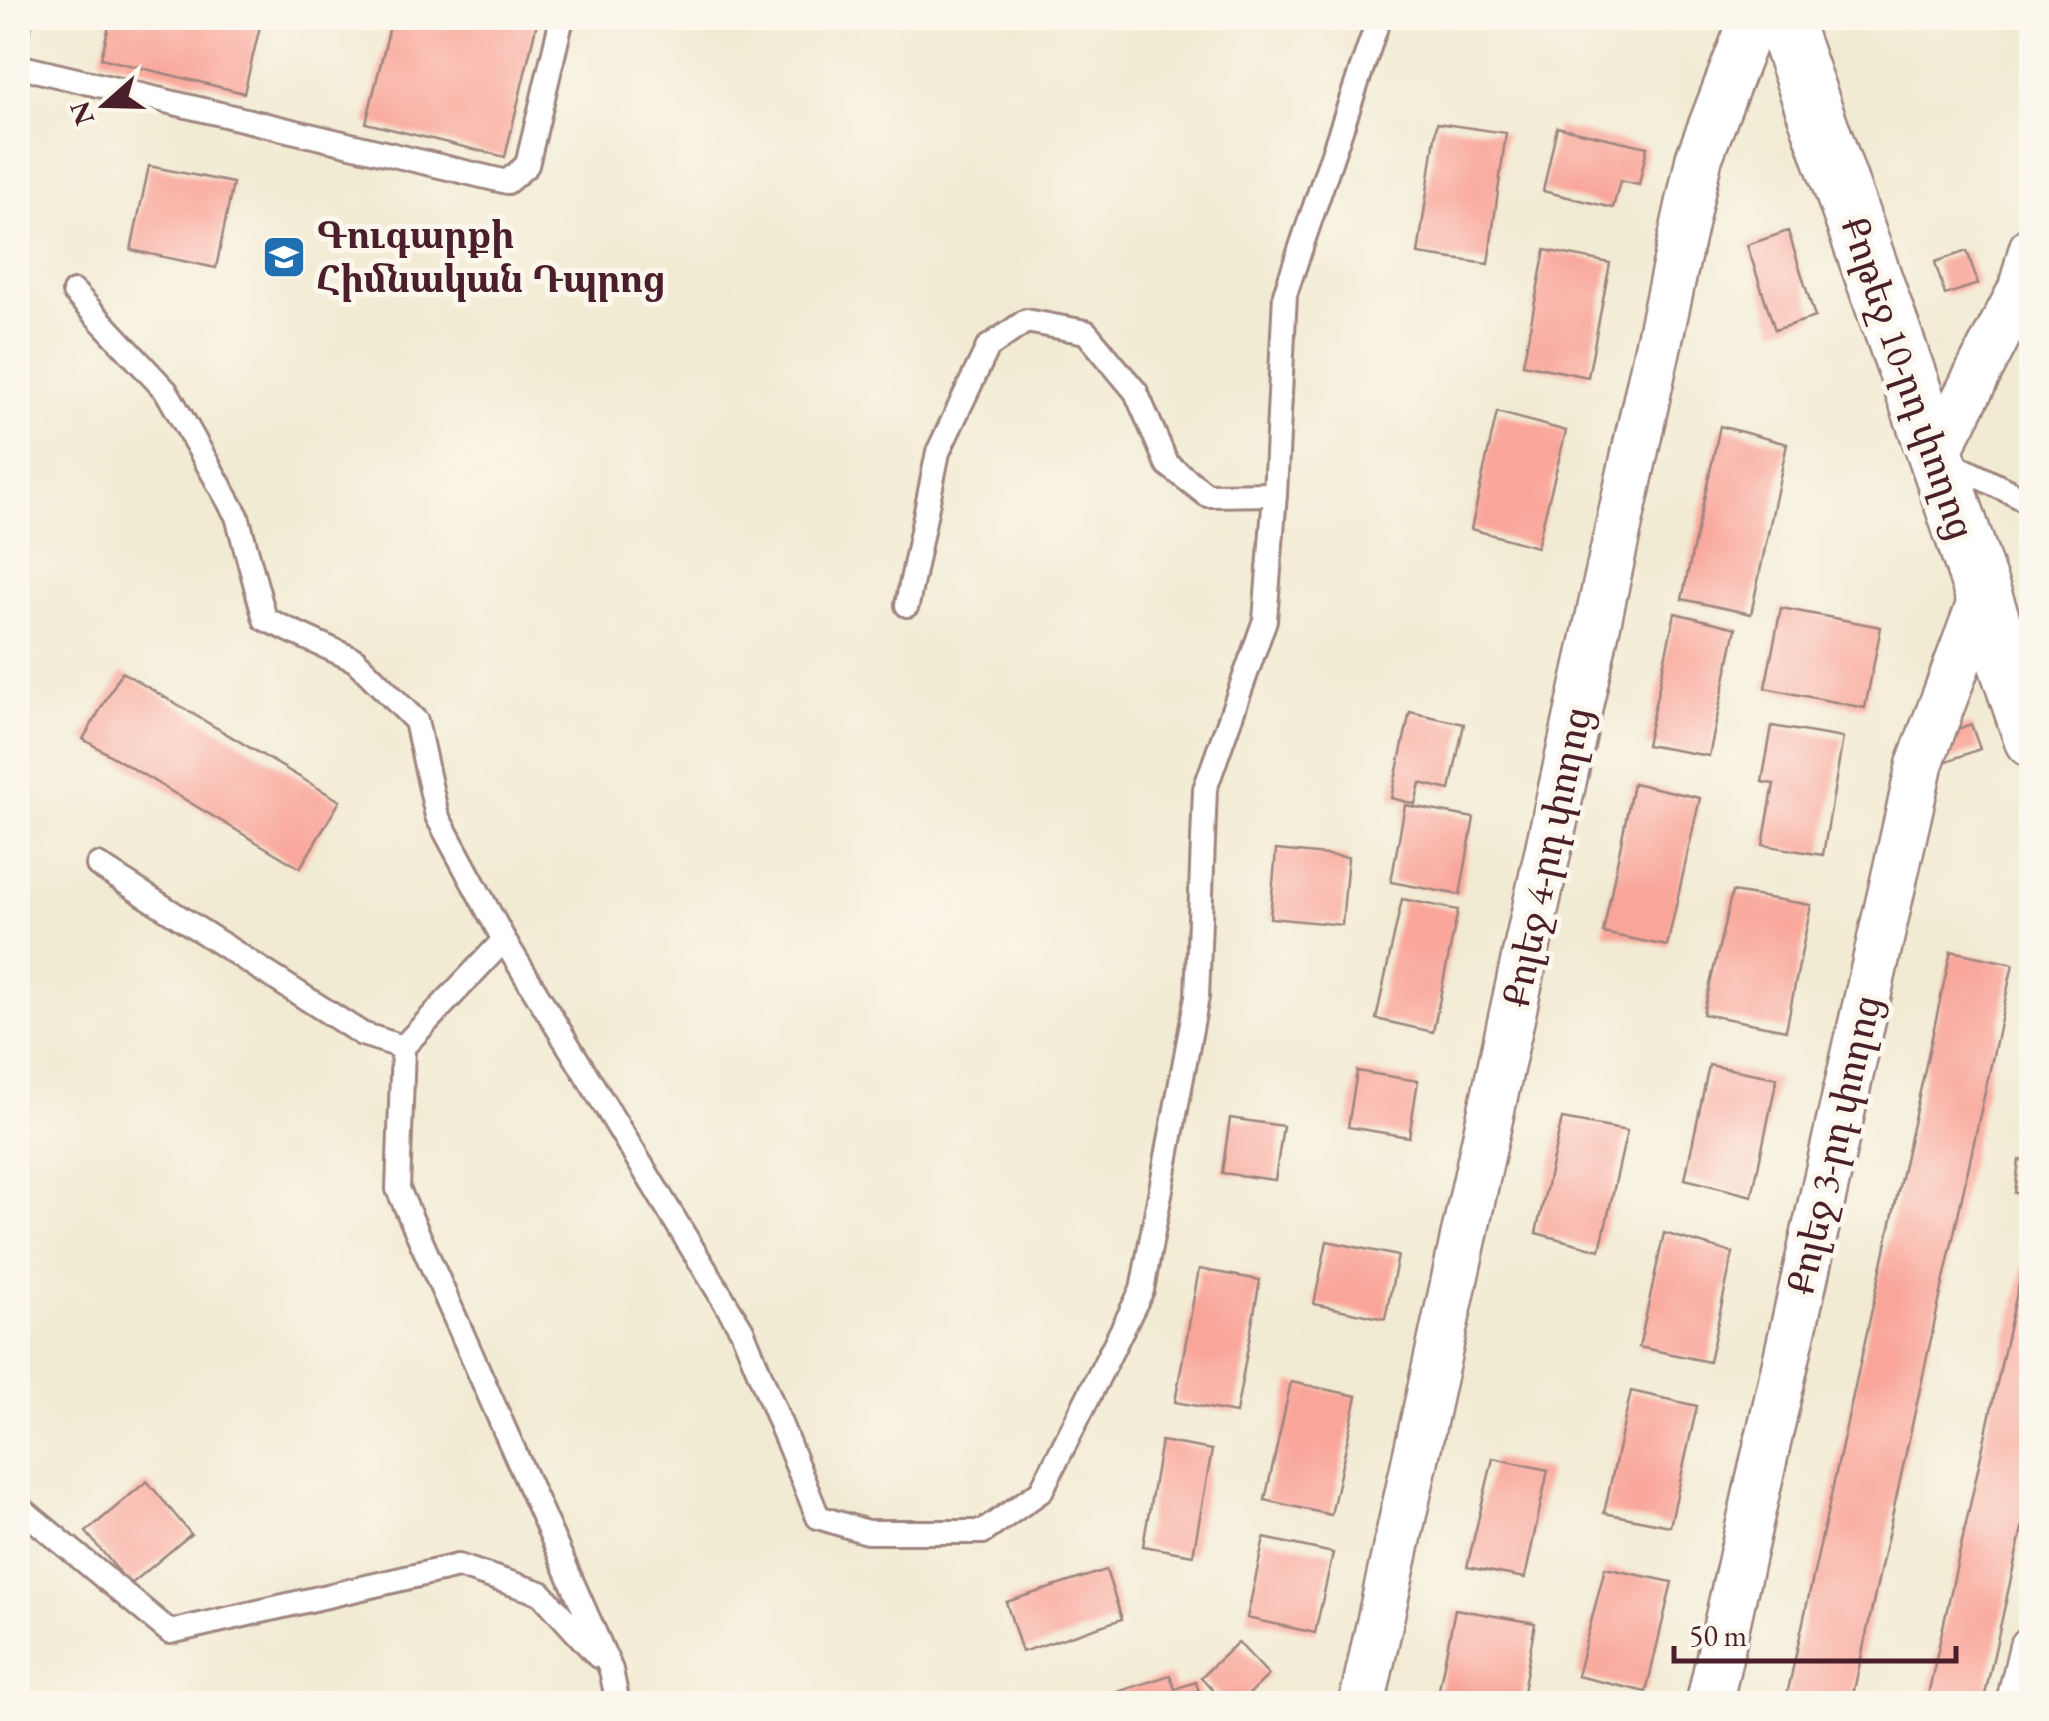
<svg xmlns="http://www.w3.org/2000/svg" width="2049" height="1721" font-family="'EB Garamond','Noto Serif Armenian',serif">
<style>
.building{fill:#f9a59a}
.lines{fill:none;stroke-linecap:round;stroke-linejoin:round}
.lane-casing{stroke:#9e857f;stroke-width:28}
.street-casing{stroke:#9e857f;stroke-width:50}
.secondary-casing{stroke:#9e857f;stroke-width:60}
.lane{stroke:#fff;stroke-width:22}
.street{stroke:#fff;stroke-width:45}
.secondary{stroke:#fff;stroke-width:55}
.labels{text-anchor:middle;stroke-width:10;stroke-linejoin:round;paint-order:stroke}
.poi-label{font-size:38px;font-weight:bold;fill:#4a1f2b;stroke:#fbf7ec;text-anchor:start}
.street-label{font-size:38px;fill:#4a1f2b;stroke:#fbf7ec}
</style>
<rect width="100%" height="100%" fill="#fbf7ec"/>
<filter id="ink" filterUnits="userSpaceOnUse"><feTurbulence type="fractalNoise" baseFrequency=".01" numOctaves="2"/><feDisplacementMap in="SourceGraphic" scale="20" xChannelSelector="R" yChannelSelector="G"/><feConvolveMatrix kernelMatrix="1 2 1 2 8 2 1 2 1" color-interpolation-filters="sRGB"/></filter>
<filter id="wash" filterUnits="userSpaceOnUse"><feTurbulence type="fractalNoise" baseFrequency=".0048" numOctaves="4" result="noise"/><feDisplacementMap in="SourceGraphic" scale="40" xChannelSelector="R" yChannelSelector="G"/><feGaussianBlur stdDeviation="2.25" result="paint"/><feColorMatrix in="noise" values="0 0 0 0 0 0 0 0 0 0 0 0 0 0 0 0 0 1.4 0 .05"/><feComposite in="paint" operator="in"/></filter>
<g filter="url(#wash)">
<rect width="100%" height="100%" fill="#f2ebd3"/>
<g id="blocks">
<g class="building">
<polygon points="111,18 262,18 244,93 101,58"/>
<polygon points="392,18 538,18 505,157 366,123"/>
<polygon points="1437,123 1506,133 1488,264 1418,254"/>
<polygon points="1557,127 1647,147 1639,185 1620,181 1613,208 1543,191"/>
<polygon points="149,166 233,183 216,268 131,250"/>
<polygon points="1788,231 1815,317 1775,330 1747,245"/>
<polygon points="1545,250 1610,263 1588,377 1523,364"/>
<polygon points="1967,251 1978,284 1945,295 1935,262"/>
<polygon points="1497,412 1566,431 1537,547 1471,529"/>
<polygon points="1720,426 1787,444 1751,614 1682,599"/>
<polygon points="1781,608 1881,627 1865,708 1765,688"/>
<polygon points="1675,613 1736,628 1709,756 1646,745"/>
<polygon points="122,672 340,801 300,868 83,739"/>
<polygon points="1410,712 1464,724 1450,790 1420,783 1415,804 1391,798"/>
<polygon points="1971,724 1980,749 1942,763 1933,738"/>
<polygon points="1772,726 1843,738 1823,855 1763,845 1774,784 1762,782"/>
<polygon points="1633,783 1700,798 1667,946 1603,933"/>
<polygon points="1405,805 1474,818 1460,895 1391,882"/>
<polygon points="1276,850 1348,857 1342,925 1270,918"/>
<polygon points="1732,892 1811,905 1786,1030 1703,1014"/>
<polygon points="1402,899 1458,910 1433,1032 1376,1019"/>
<polygon points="1951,951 2013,964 1851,1704 1785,1704"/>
<polygon points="1709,1065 1777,1078 1752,1196 1685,1179"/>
<polygon points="1357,1071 1418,1081 1409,1137 1348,1127"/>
<polygon points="1230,1118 1283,1126 1275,1180 1222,1173"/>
<polygon points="1562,1119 1627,1131 1600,1250 1536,1233"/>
<polygon points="2019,1160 2032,1162 2032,1195 2015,1193"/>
<polygon points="1664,1233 1733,1253 1709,1362 1639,1347"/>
<polygon points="2030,1234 2032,1484 1983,1704 1926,1704"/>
<polygon points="1327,1241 1398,1256 1385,1319 1314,1304"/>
<polygon points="1199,1269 1260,1280 1236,1413 1175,1402"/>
<polygon points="1291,1382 1357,1396 1331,1515 1265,1500"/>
<polygon points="1631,1391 1697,1406 1670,1526 1604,1513"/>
<polygon points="1161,1441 1212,1450 1193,1555 1143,1546"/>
<polygon points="1493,1458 1548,1470 1525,1578 1467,1567"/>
<polygon points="147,1481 191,1534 130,1585 86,1532"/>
<polygon points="1264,1538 1333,1553 1315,1633 1247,1618"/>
<polygon points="1605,1568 1672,1582 1646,1692 1577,1676"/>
<polygon points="1106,1570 1122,1619 1022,1652 1006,1602"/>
<polygon points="1455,1609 1535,1623 1521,1704 1436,1704"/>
<polygon points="1238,1642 1269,1675 1239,1704 1226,1704 1201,1677"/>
<polygon points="1170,1675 1175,1689 1196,1682 1203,1704 1117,1704 1114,1693"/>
</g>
</g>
</g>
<g filter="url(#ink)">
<use href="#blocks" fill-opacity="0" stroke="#9e857f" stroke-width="2.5"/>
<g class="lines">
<g class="lane-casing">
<g id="lane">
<polyline points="18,29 20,18"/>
<polyline points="18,66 507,182 527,165 562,18"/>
<polyline points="74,292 167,392 237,516 265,619 355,660 416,721 437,816 504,940"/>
<polyline points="1943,459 2026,500 2032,507"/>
<polyline points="907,605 938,452 988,347 1026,321 1086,332 1136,392 1167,464 1207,495 1275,494"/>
<polyline points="98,865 362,1034 403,1047"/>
<polyline points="18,1506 170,1632 458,1566 541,1593 598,1656"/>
<polyline points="618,1704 611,1670 398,1189 403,1047 504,940 742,1330 818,1517 867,1532 983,1532 1041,1491 1142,1290 1197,997 1205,789 1265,620 1275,494 1285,294 1379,18"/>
</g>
</g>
<g class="street-casing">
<g id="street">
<polyline points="1936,455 2021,290 2032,249"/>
<polyline points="1362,1704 1699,158 1753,18"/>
<polyline points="1709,1704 1920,763 1984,593"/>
<polyline points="2019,1704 2032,1649"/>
</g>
</g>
<g class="secondary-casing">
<polyline id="secondary" points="1782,18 1936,455 2032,739"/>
</g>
<use href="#lane" class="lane"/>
<use href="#street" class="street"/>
<use href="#secondary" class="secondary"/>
</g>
</g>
<defs>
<g id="school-square" transform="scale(2.25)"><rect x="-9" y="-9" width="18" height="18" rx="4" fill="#1f6fb2" stroke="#fbf7ec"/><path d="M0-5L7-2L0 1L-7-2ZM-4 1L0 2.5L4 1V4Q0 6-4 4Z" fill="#fff"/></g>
</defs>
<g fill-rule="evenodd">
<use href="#school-square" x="284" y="257"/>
</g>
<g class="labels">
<g class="poi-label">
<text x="316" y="248">Գուգարքի<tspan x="316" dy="44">Հիմնական Դպրոց</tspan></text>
</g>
<g class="street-label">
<text transform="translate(1908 378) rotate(71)" y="13">Քոթեջ 10-րդ փողոց</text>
<text transform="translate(1547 857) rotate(-78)" y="13">Քոլեջ 4-րդ փողոց</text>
<text transform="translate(1834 1145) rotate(-77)" y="13">Քոլեջ 3-րդ փողոց</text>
</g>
</g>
<rect width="2049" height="1721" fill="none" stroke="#fbf7ec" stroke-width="60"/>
<g transform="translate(105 105) rotate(250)" stroke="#fbf7ec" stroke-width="8" paint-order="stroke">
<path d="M0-8L18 38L0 25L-18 38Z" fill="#4a1f2b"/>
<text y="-15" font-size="28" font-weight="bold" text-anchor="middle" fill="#4a1f2b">N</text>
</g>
<path d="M1674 1646v15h282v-15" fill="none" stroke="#4a1f2b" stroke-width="5"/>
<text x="1689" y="1646" font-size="30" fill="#4a1f2b" stroke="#fbf7ec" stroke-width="8" paint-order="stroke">50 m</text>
</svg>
